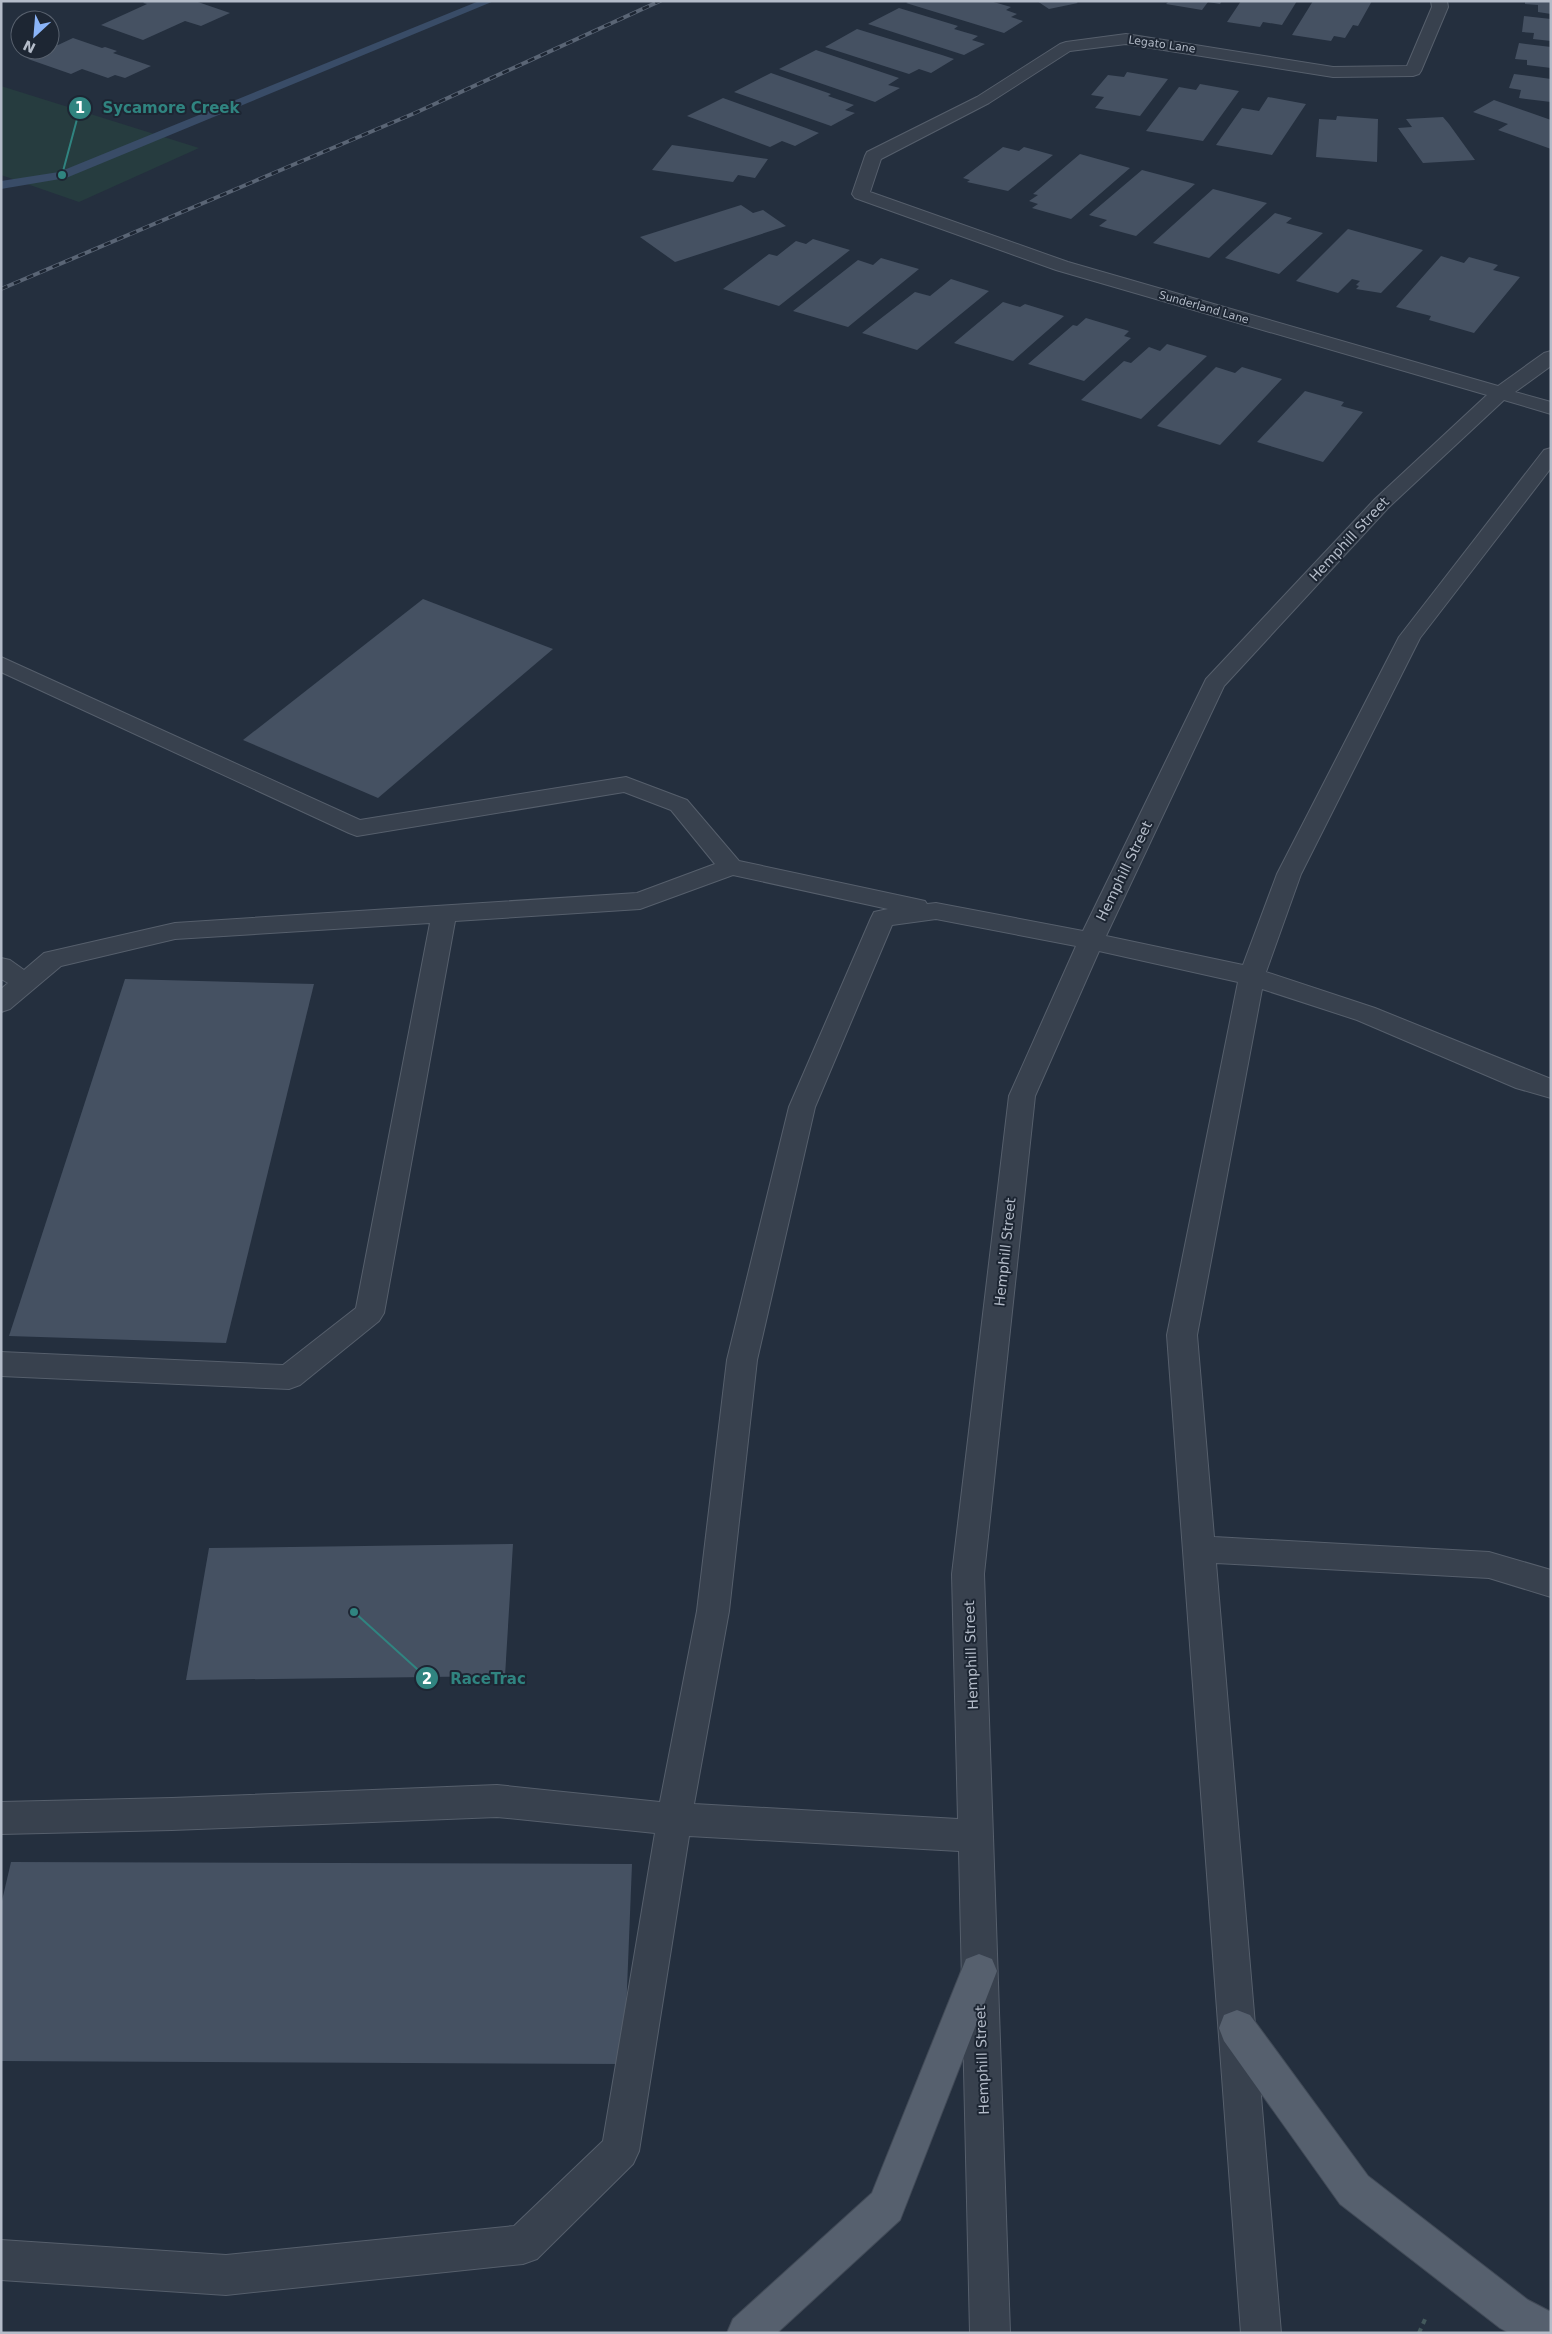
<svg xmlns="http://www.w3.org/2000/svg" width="1552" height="2334" font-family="'DejaVu Sans',sans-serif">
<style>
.green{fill:#263c3f}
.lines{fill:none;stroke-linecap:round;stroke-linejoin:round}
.stream{fill:#394c67;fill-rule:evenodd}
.building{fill:#455162}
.minor-casing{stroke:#565f6c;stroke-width:2}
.major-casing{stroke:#414a57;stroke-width:2}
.path{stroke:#44595c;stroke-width:4;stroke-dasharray:5 5;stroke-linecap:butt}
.minor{fill:#38414e;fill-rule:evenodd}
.major{fill:#56606e;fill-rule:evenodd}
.rail-casing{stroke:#5a6575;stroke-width:4}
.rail{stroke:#1d2633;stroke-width:2.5;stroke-dasharray:7;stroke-linecap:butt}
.labels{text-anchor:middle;stroke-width:4;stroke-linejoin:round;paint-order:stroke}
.far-street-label{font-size:11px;fill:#b4bcc9;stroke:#1d2633}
.street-label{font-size:14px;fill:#b4bcc9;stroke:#1d2633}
.leader{fill:none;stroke:#308480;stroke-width:2}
.callout-dot{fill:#308480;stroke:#1d2633;stroke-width:2}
.mark-label{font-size:15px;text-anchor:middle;font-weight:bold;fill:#fff}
.callout-label{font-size:15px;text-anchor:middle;font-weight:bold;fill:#308480;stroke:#1d2633;stroke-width:4;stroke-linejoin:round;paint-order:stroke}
</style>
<rect width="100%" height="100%" fill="#242f3e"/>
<polygon class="green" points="1,86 199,148 79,202 1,175"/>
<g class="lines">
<polygon class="stream" points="479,1 494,1 66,178 1,189 1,181 59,172"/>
</g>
<g class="building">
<polygon points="146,1 195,1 230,13 201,26 185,21 143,40 101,25 147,4 143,3"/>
<polygon points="910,1 990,1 1011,7 1006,10 1017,14 1011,17 1023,21 1004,33 906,3"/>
<polygon points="1037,1 1075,1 1078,3 1049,9"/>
<polygon points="1169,1 1222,1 1220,4 1208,2 1202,10 1166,4"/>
<polygon points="1241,1 1297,1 1282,25 1263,22 1260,27 1227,22"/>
<polygon points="1313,1 1372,1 1358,26 1353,25 1345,38 1334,36 1331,41 1292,35"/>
<polygon points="1525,1 1551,1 1551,14 1538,12 1538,5 1525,4"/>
<polygon points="899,8 958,26 954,29 978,36 972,40 985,44 964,55 868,24"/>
<polygon points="1524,16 1551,19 1551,41 1533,39 1534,33 1522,32"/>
<polygon points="857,29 942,55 954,59 931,73 919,69 909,74 825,47"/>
<polygon points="73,38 102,48 105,47 117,51 113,53 151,66 125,78 115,75 108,78 82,69 71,74 28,59 40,53 34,51 37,50 50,50 50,44 52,43 58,45"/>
<polygon points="1519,43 1551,47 1551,68 1527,65 1527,60 1515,59"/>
<polygon points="816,50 899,78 888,85 900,88 875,102 779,69"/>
<polygon points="1127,72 1168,79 1140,116 1095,108 1104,97 1091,95 1108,75 1124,77"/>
<polygon points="771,73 831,94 828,96 854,105 845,110 855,113 831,126 734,92"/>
<polygon points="1514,74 1551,79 1551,102 1519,98 1521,90 1509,88"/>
<polygon points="1200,84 1239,91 1203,141 1146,131 1179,87 1196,90"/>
<polygon points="1268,97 1306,104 1272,155 1216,145 1242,108 1259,111"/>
<polygon points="723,98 806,128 819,133 795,146 782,141 770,147 687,116"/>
<polygon points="1494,100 1551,120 1551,149 1498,130 1508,124 1473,112"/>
<polygon points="1337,116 1378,119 1377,162 1316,157 1319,119 1336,120"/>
<polygon points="1443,117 1449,124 1475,160 1423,163 1398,128 1412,127 1406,119"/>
<polygon points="672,145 768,159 755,178 738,175 733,182 652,170"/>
<polygon points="1003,147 1019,151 1024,147 1053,155 1008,191 967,182 970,180 963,178"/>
<polygon points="1080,154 1130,168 1071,219 1032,208 1038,204 1029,201 1038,195 1033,194"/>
<polygon points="1142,170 1195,184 1136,236 1099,226 1107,220 1089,215"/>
<polygon points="1213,189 1267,203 1209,258 1153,243"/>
<polygon points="741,205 753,213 763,210 786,226 675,262 640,237"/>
<polygon points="1275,213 1292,218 1286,223 1323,233 1279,274 1225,258"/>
<polygon points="1348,229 1423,250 1381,293 1356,289 1359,286 1356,285 1360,281 1352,279 1338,293 1296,281"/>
<polygon points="813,239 850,250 779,306 723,289 769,254 777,256 796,241 806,244"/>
<polygon points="1441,256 1464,263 1469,257 1498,265 1493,270 1520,277 1474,333 1429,320 1431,316 1396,307"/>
<polygon points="881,258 919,269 848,327 793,311 858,260 873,265"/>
<polygon points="951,279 989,291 917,350 862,333 915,292 930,296"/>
<polygon points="1003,302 1020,307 1025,304 1064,316 1013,361 954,343"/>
<polygon points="1086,318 1129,331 1124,336 1131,338 1084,381 1028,364 1073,325 1077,326"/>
<polygon points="1167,344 1207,356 1141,419 1081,400 1124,361 1131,363 1149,347 1160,351"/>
<polygon points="1216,367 1235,373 1242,367 1282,379 1220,445 1157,426"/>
<polygon points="1305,391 1344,402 1341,406 1363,412 1323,462 1257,442"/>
<polygon points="423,599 553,649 378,798 243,740"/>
<polygon points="125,979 314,984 226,1343 9,1336"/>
<polygon points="513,1544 505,1676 186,1680 209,1548"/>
<polygon points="11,1862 632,1864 624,2064 1,2061 1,1905"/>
</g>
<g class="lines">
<g class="minor-casing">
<path id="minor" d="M1431,1H1447L1448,7L1421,71L1419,74L1413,76L1333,77L1126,44L1070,51L989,103L881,159L870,192L1068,262L1498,386L1544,353L1551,351V366L1515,392L1551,402V414L1504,400L1389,507L1224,686L1106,936L1243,965L1277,874L1399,637L1544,450L1551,448V468L1420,638L1301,874L1266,972L1375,1008L1551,1079V1098L1516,1088L1357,1020L1262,989L1197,1335L1214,1537L1489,1552L1551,1570V1597L1489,1578L1216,1563L1281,2333H1241L1167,1335L1238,982L1099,951L1035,1096L984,1574L1010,2333H970L959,1851L689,1836L639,2151L633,2164L537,2259L523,2264L226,2295L1,2280V2240L226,2255L514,2226L603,2141L655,1833L497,1817L172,1830L1,1834V1802L172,1798L497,1785L660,1802L697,1611L727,1360L789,1107L871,918L874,912L888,909L733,875L640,909L455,921L384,1313L379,1321L300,1385L289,1389L1,1376V1352L283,1365L356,1308L430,923L175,939L61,966L10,1009L1,1012V989L8,983L1,979V958L10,960L24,970L44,953L175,923L637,893L715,864L671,810L624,792L357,836L349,833L1,672V657L360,820L626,777L687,800L739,861L916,899L925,901L927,904L936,903L1083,931L1206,679L1375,499L1487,395L1056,270L855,198L852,194L865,156L867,152L977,97L1060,44L1066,42L1126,34L1333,67L1407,66L1432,7ZM936,919L1076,946L1009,1096L952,1574L958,1819L694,1804L729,1611L757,1360L815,1107L892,925Z"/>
</g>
<g class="major-casing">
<g id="major">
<polygon points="979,1954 992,1959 997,1971 900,2220 777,2333 727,2333 733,2319 872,2193 966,1959"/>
<polygon points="1237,2010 1250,2015 1368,2176 1528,2300 1551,2312 1551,2333 1509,2333 1500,2328 1340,2204 1224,2041 1219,2028 1224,2015"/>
</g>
</g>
<polyline class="path" points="1419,2333 1426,2317"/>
<use href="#minor" class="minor"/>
<use href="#major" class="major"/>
<g class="rail-casing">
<polyline id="rail" points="1,289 415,113 660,1"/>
</g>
<use href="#rail" class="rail"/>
</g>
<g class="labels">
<g class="far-street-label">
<text transform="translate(1162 44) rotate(8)" y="4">Legato Lane</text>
<text transform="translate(1204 307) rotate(16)" y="4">Sunderland Lane</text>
</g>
<g class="street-label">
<text transform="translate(1349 539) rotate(-47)" y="5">Hemphill Street</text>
<text transform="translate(1124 871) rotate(-64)" y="5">Hemphill Street</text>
<text transform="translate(1005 1252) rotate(-84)" y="5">Hemphill Street</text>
<text transform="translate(971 1655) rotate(-92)" y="5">Hemphill Street</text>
<text transform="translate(982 2060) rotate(-92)" y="5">Hemphill Street</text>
</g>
</g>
<path class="leader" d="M62 175L80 108M354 1612L427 1678"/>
<g class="callout-dot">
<circle cx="62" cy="175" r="5"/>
<circle cx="354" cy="1612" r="5"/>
<circle cx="80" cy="108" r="12"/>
<circle cx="427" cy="1678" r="12"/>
</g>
<g class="mark-label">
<text x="80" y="113">1</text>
<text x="427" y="1684">2</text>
</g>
<g class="callout-label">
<text x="171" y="113">Sycamore Creek</text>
<text x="488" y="1684">RaceTrac</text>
</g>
<rect width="1552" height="2334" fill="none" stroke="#b4bcc9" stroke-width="5"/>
<g transform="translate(35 35) rotate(206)"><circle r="24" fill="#1d2633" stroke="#59626f"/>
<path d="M0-4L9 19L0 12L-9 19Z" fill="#8ab4f8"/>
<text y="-8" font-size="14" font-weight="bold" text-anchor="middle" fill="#b4bcc9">N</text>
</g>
</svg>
